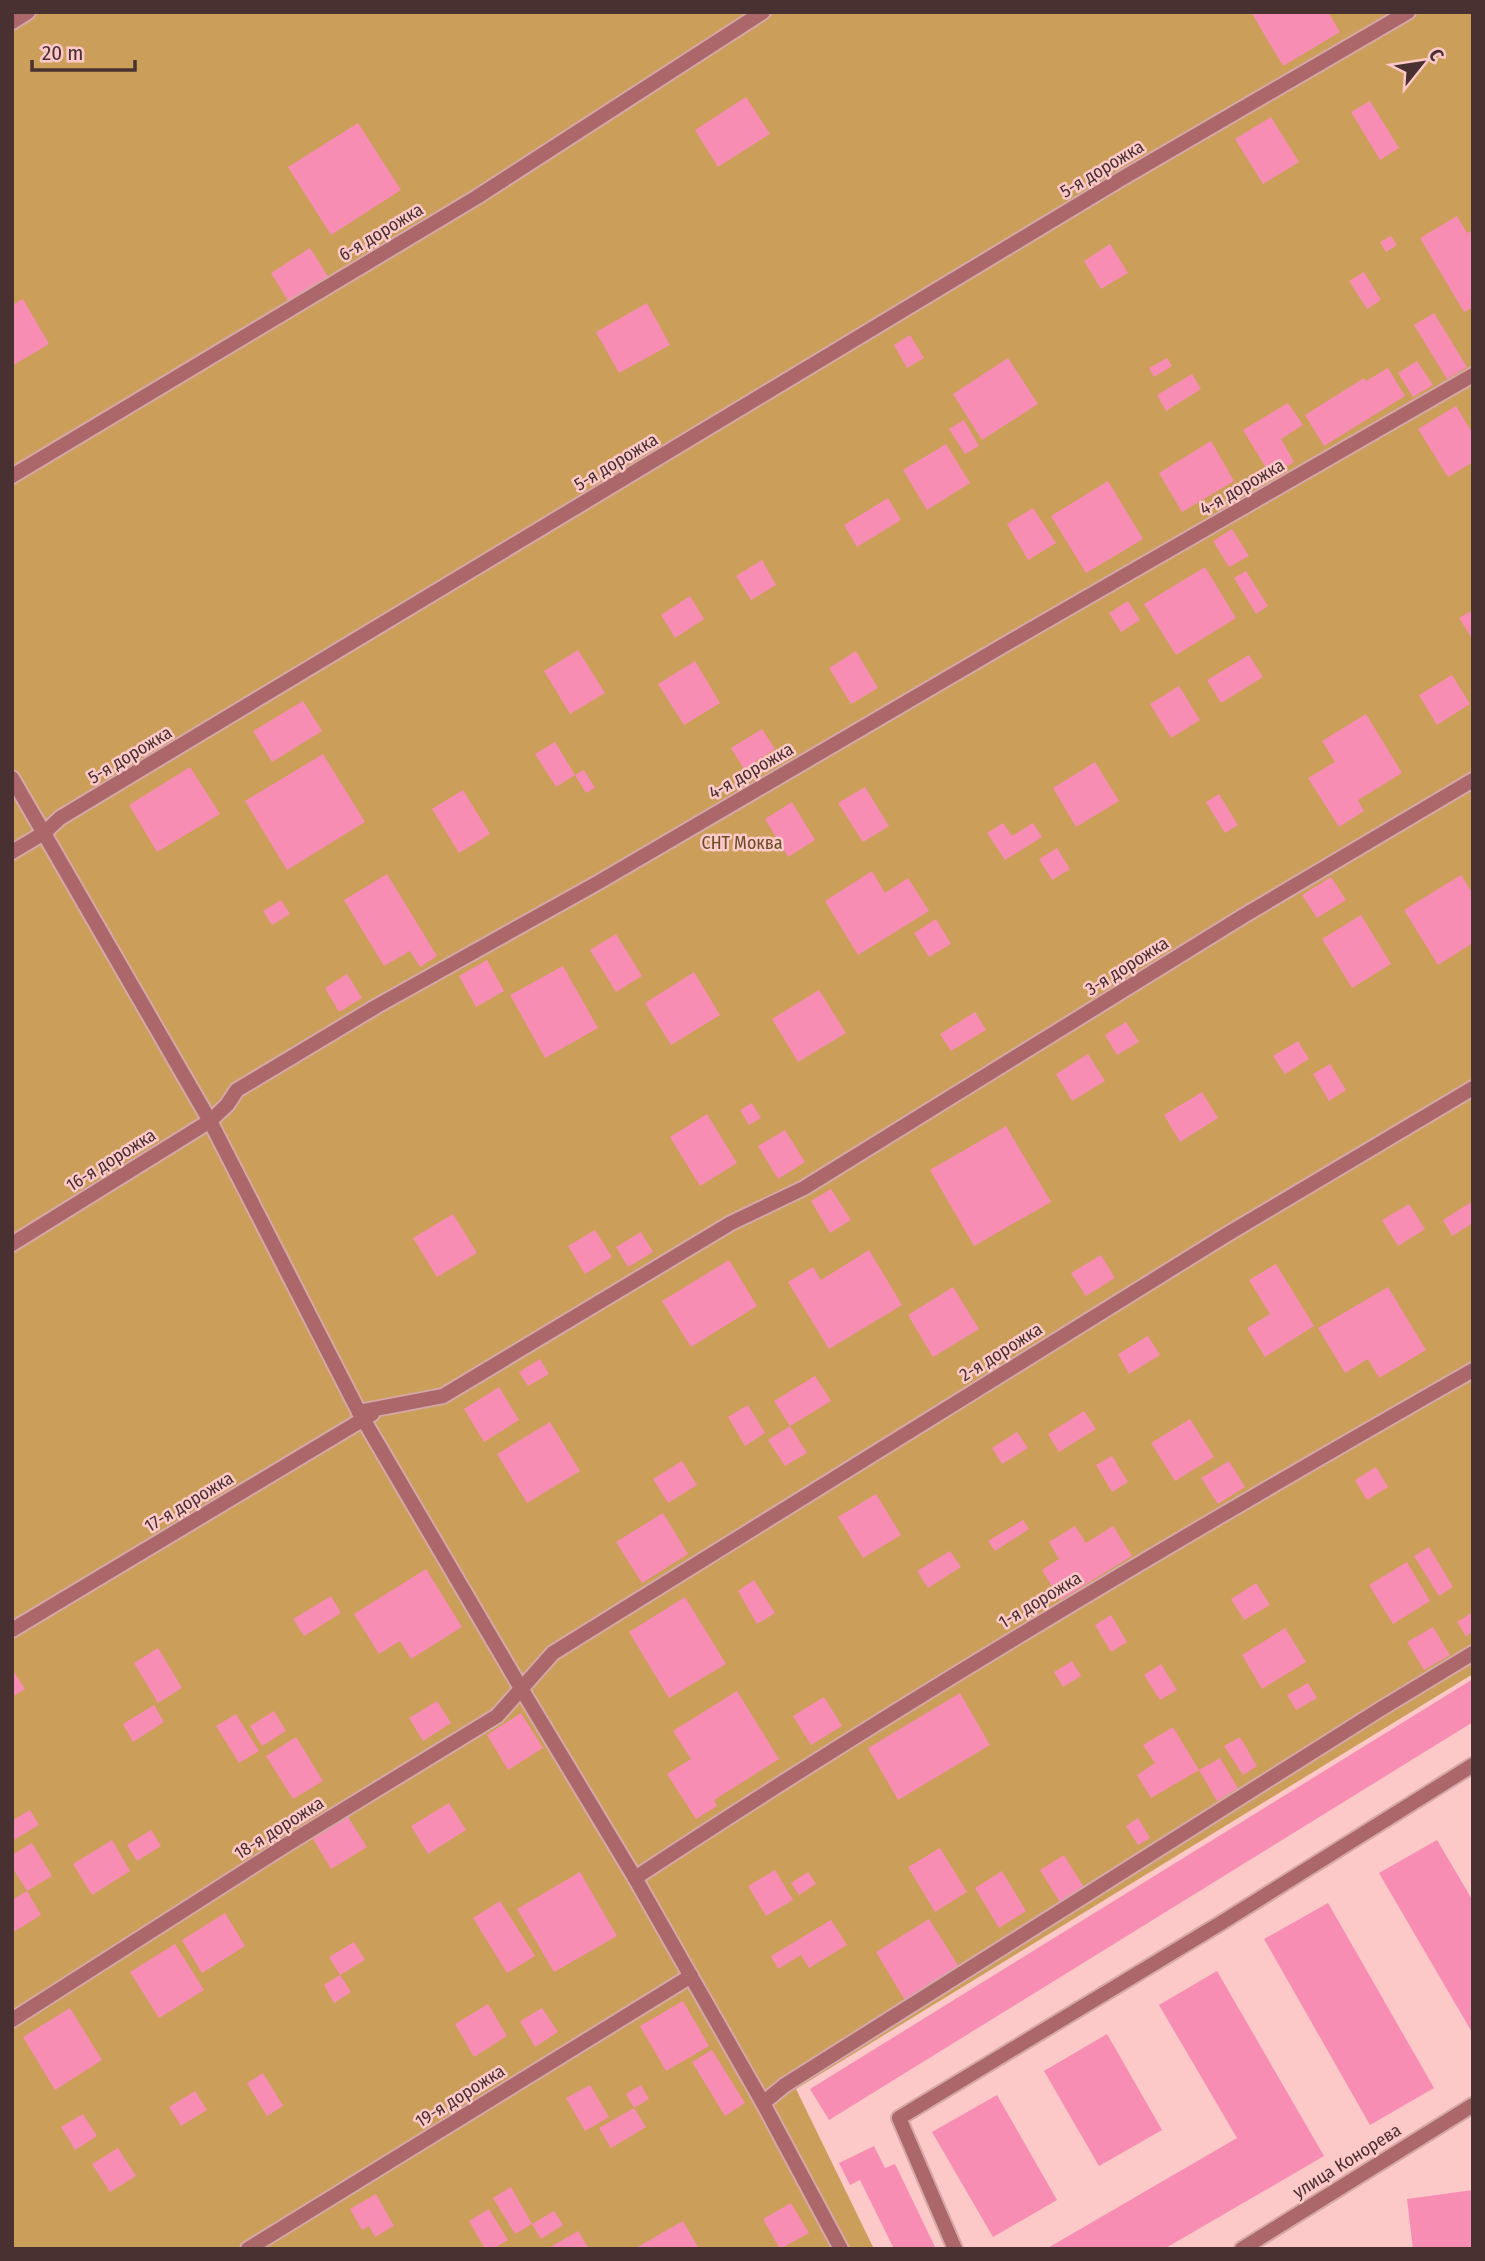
<svg xmlns="http://www.w3.org/2000/svg" width="1485" height="2261" font-family="'Fira Sans Condensed',sans-serif">
<style>
.green{fill:#cb9f59}
.building{fill:#f88db4}
.lines{fill:none;stroke-linecap:round;stroke-linejoin:round}
.service-casing{stroke:#d5a7a7;stroke-width:18}
.minor-casing{stroke:#d5a7a7;stroke-width:18}
.tertiary-casing{stroke:#d5a7a7;stroke-width:18}
.service{stroke:#ac676a;stroke-width:14}
.minor{stroke:#ac676a;stroke-width:14}
.tertiary{stroke:#ac676a;stroke-width:14}
.labels{text-anchor:middle;stroke-width:5;stroke-linejoin:round;paint-order:stroke}
.street-label{font-size:18px;fill:#493031;stroke:#fcc8c8}
.park-label{font-size:18px;fill:#684f27;stroke:#fcc8c8}
</style>
<rect width="100%" height="100%" fill="#fcc8c8"/>
<polygon class="green" points="12,12 1473,12 1473,1674 796,2089 874,2249 12,2249"/>
<g class="building">
<polygon points="1251,12 1328,12 1340,32 1283,66"/>
<polygon points="746,97 770,134 718,167 695,130"/>
<polygon points="1370,101 1399,148 1380,160 1351,112"/>
<polygon points="1271,117 1299,162 1263,184 1235,139"/>
<polygon points="358,123 401,190 331,235 288,167"/>
<polygon points="1457,216 1467,233 1473,230 1473,307 1464,312 1420,238"/>
<polygon points="1391,236 1397,245 1386,252 1380,242"/>
<polygon points="1110,244 1128,273 1101,289 1084,261"/>
<polygon points="310,248 329,278 289,302 271,273"/>
<polygon points="1364,272 1381,300 1367,309 1349,281"/>
<polygon points="23,299 49,344 12,366 12,305"/>
<polygon points="647,303 670,345 619,373 596,332"/>
<polygon points="1434,313 1467,367 1447,379 1414,325"/>
<polygon points="910,335 924,358 907,368 894,345"/>
<polygon points="1008,358 1038,404 982,440 953,394"/>
<polygon points="1167,358 1172,366 1154,377 1149,368"/>
<polygon points="1417,361 1433,385 1413,397 1398,373"/>
<polygon points="1388,368 1405,396 1324,446 1305,415 1364,378 1366,381"/>
<polygon points="1192,374 1201,389 1166,411 1157,395"/>
<polygon points="1288,403 1303,425 1281,439 1294,462 1271,476 1243,430"/>
<polygon points="1456,406 1473,434 1473,462 1448,477 1418,429"/>
<polygon points="964,420 979,446 965,454 949,429"/>
<polygon points="1211,441 1234,481 1182,512 1159,473"/>
<polygon points="946,444 970,483 927,510 903,470"/>
<polygon points="1108,481 1143,539 1086,573 1051,516"/>
<polygon points="888,498 901,520 857,547 844,525"/>
<polygon points="1033,508 1056,543 1028,560 1007,524"/>
<polygon points="1232,529 1249,556 1229,567 1213,541"/>
<polygon points="762,560 776,585 751,600 736,576"/>
<polygon points="1205,567 1236,618 1176,655 1144,604"/>
<polygon points="1246,571 1268,606 1256,614 1234,578"/>
<polygon points="690,596 704,619 675,638 661,615"/>
<polygon points="1128,601 1140,620 1121,632 1109,613"/>
<polygon points="1473,610 1473,640 1459,618"/>
<polygon points="578,650 605,693 570,714 544,671"/>
<polygon points="856,651 878,688 851,704 829,668"/>
<polygon points="1249,655 1263,677 1221,703 1207,680"/>
<polygon points="695,661 720,703 684,725 658,684"/>
<polygon points="1452,675 1470,704 1437,725 1419,695"/>
<polygon points="1179,686 1200,720 1171,738 1150,704"/>
<polygon points="303,701 322,731 272,762 253,731"/>
<polygon points="1366,714 1402,773 1358,800 1364,811 1339,827 1308,778 1335,762 1322,741"/>
<polygon points="762,729 775,749 744,769 731,748"/>
<polygon points="555,742 575,775 556,787 535,754"/>
<polygon points="323,754 365,822 287,870 245,801"/>
<polygon points="1095,762 1119,801 1076,827 1053,788"/>
<polygon points="190,767 220,814 157,852 129,805"/>
<polygon points="584,770 595,788 586,793 575,775"/>
<polygon points="865,787 889,826 863,842 838,803"/>
<polygon points="463,790 490,834 459,853 432,809"/>
<polygon points="1219,794 1238,825 1225,833 1206,802"/>
<polygon points="792,802 815,840 788,857 765,819"/>
<polygon points="1003,823 1012,836 1033,823 1042,837 1005,860 987,833"/>
<polygon points="1057,848 1070,869 1052,880 1039,859"/>
<polygon points="872,871 885,893 908,878 929,911 858,955 825,901"/>
<polygon points="387,874 437,956 420,967 410,951 384,966 344,900"/>
<polygon points="1461,875 1473,894 1473,943 1438,965 1404,910"/>
<polygon points="1331,877 1346,900 1317,918 1302,895"/>
<polygon points="281,900 290,914 272,925 263,911"/>
<polygon points="1361,915 1391,964 1352,988 1322,939"/>
<polygon points="936,919 951,944 929,957 914,933"/>
<polygon points="616,934 642,976 616,992 590,950"/>
<polygon points="487,960 504,991 476,1007 459,976"/>
<polygon points="563,966 598,1028 545,1058 510,995"/>
<polygon points="694,972 720,1015 671,1045 645,1003"/>
<polygon points="347,974 362,998 339,1012 325,988"/>
<polygon points="819,990 846,1033 798,1062 772,1019"/>
<polygon points="975,1012 986,1030 951,1051 940,1034"/>
<polygon points="1126,1022 1139,1042 1117,1055 1105,1035"/>
<polygon points="1298,1041 1309,1059 1285,1074 1273,1056"/>
<polygon points="1088,1054 1105,1081 1072,1101 1056,1074"/>
<polygon points="1330,1064 1346,1090 1329,1101 1313,1074"/>
<polygon points="1202,1092 1218,1118 1180,1142 1164,1115"/>
<polygon points="752,1103 761,1118 749,1125 740,1110"/>
<polygon points="707,1114 737,1163 700,1186 670,1137"/>
<polygon points="1006,1126 1051,1202 974,1246 930,1170"/>
<polygon points="785,1130 805,1162 778,1179 758,1146"/>
<polygon points="831,1189 851,1220 830,1233 811,1201"/>
<polygon points="1473,1201 1473,1223 1452,1236 1443,1220"/>
<polygon points="1409,1204 1425,1229 1398,1246 1382,1220"/>
<polygon points="453,1214 477,1253 437,1277 413,1238"/>
<polygon points="595,1230 612,1257 585,1274 568,1246"/>
<polygon points="641,1232 653,1252 628,1267 616,1247"/>
<polygon points="869,1250 902,1305 829,1349 788,1282 813,1267 821,1280"/>
<polygon points="1101,1255 1115,1278 1086,1296 1071,1273"/>
<polygon points="729,1260 757,1306 691,1347 662,1301"/>
<polygon points="1276,1264 1314,1326 1265,1357 1247,1328 1270,1314 1249,1280"/>
<polygon points="953,1287 979,1329 933,1357 908,1315"/>
<polygon points="1388,1287 1426,1350 1379,1378 1368,1359 1345,1373 1318,1328"/>
<polygon points="1148,1336 1160,1355 1129,1374 1118,1354"/>
<polygon points="540,1359 549,1374 528,1386 519,1372"/>
<polygon points="815,1376 831,1401 790,1426 774,1401"/>
<polygon points="499,1387 519,1420 484,1442 464,1409"/>
<polygon points="748,1405 765,1433 745,1446 728,1417"/>
<polygon points="1084,1411 1096,1429 1059,1452 1048,1434"/>
<polygon points="1190,1419 1214,1457 1175,1481 1151,1443"/>
<polygon points="550,1422 580,1471 527,1503 497,1454"/>
<polygon points="790,1426 807,1453 785,1466 768,1440"/>
<polygon points="1017,1432 1028,1448 1002,1464 992,1448"/>
<polygon points="1112,1456 1128,1482 1112,1492 1096,1465"/>
<polygon points="682,1461 697,1485 668,1503 653,1479"/>
<polygon points="1229,1461 1245,1487 1218,1504 1201,1478"/>
<polygon points="1376,1467 1388,1487 1367,1500 1355,1480"/>
<polygon points="876,1494 901,1535 863,1558 838,1517"/>
<polygon points="663,1513 688,1554 642,1583 616,1542"/>
<polygon points="1023,1520 1029,1529 995,1551 988,1541"/>
<polygon points="1075,1526 1086,1543 1113,1526 1132,1556 1060,1600 1042,1570 1059,1559 1049,1542"/>
<polygon points="1429,1547 1453,1587 1439,1596 1414,1556"/>
<polygon points="950,1551 961,1567 928,1588 917,1571"/>
<polygon points="1407,1562 1430,1601 1393,1624 1369,1585"/>
<polygon points="426,1569 462,1627 411,1659 400,1641 379,1654 354,1614"/>
<polygon points="754,1580 775,1613 757,1624 738,1591"/>
<polygon points="1256,1583 1270,1605 1244,1620 1231,1599"/>
<polygon points="331,1596 341,1613 304,1636 293,1619"/>
<polygon points="685,1597 726,1664 669,1698 629,1632"/>
<polygon points="1473,1612 1473,1632 1466,1636 1457,1622"/>
<polygon points="1111,1615 1127,1642 1111,1652 1095,1625"/>
<polygon points="1433,1627 1450,1655 1424,1670 1407,1642"/>
<polygon points="1285,1628 1306,1662 1262,1689 1242,1655"/>
<polygon points="158,1648 182,1688 158,1703 134,1663"/>
<polygon points="1072,1661 1081,1676 1063,1687 1054,1672"/>
<polygon points="1161,1664 1177,1690 1160,1700 1144,1675"/>
<polygon points="12,1669 25,1689 12,1697"/>
<polygon points="1473,1679 1473,1722 829,2120 810,2089"/>
<polygon points="1308,1683 1317,1698 1296,1710 1287,1695"/>
<polygon points="737,1691 779,1759 714,1800 717,1806 696,1819 667,1774 691,1759 673,1731"/>
<polygon points="960,1693 990,1745 898,1800 868,1748"/>
<polygon points="824,1697 842,1726 811,1745 793,1716"/>
<polygon points="437,1701 451,1723 423,1741 409,1718"/>
<polygon points="154,1705 164,1722 133,1742 123,1724"/>
<polygon points="274,1711 286,1731 262,1746 250,1726"/>
<polygon points="521,1713 543,1748 508,1770 487,1735"/>
<polygon points="236,1714 259,1751 239,1763 216,1726"/>
<polygon points="1173,1727 1199,1770 1151,1798 1137,1775 1155,1763 1143,1745"/>
<polygon points="296,1737 323,1781 293,1799 266,1756"/>
<polygon points="1240,1737 1257,1766 1243,1775 1224,1746"/>
<polygon points="1220,1758 1238,1788 1217,1801 1199,1770"/>
<polygon points="449,1803 466,1830 428,1854 411,1826"/>
<polygon points="30,1810 39,1825 12,1841 12,1821"/>
<polygon points="348,1817 367,1847 331,1869 313,1839"/>
<polygon points="1138,1818 1150,1838 1138,1845 1126,1826"/>
<polygon points="151,1830 161,1846 137,1861 127,1845"/>
<polygon points="112,1840 130,1871 92,1895 73,1864"/>
<polygon points="1437,1840 1473,1901 1473,2034 1379,1873"/>
<polygon points="32,1843 52,1876 27,1891 12,1867 12,1855"/>
<polygon points="940,1848 967,1892 935,1912 908,1867"/>
<polygon points="1064,1855 1085,1889 1061,1904 1040,1870"/>
<polygon points="775,1870 793,1900 766,1916 748,1886"/>
<polygon points="1002,1871 1026,1911 999,1928 975,1888"/>
<polygon points="580,1872 617,1936 554,1972 517,1909"/>
<polygon points="808,1872 816,1884 799,1895 791,1883"/>
<polygon points="27,1891 41,1915 12,1933 12,1900"/>
<polygon points="500,1901 535,1956 507,1973 473,1918"/>
<polygon points="1328,1903 1434,2088 1370,2125 1264,1939"/>
<polygon points="225,1913 245,1946 202,1973 182,1940"/>
<polygon points="929,1919 960,1968 906,2002 876,1952"/>
<polygon points="831,1920 847,1945 809,1968 801,1955 778,1969 771,1956"/>
<polygon points="354,1942 365,1960 340,1975 329,1957"/>
<polygon points="175,1944 204,1990 159,2018 130,1972"/>
<polygon points="1217,1971 1324,2156 1164,2249 1046,2249 1237,2138 1159,2005"/>
<polygon points="340,1975 351,1992 334,2003 324,1985"/>
<polygon points="683,2001 709,2046 666,2071 640,2026"/>
<polygon points="488,2004 507,2036 474,2057 455,2024"/>
<polygon points="70,2008 102,2060 55,2090 23,2037"/>
<polygon points="542,2008 558,2032 535,2047 520,2021"/>
<polygon points="1107,2034 1162,2130 1099,2166 1044,2071"/>
<polygon points="712,2050 745,2103 725,2116 692,2062"/>
<polygon points="263,2073 283,2106 267,2116 247,2083"/>
<polygon points="590,2085 609,2117 585,2131 566,2098"/>
<polygon points="641,2085 649,2099 634,2108 626,2094"/>
<polygon points="195,2091 207,2110 181,2126 169,2107"/>
<polygon points="997,2095 1057,2200 993,2237 932,2132"/>
<polygon points="634,2108 646,2127 611,2148 599,2128"/>
<polygon points="83,2114 97,2136 75,2150 61,2127"/>
<polygon points="874,2146 885,2168 895,2164 936,2249 894,2249 860,2180 850,2185 839,2163"/>
<polygon points="118,2148 136,2176 110,2192 92,2164"/>
<polygon points="511,2187 532,2224 515,2234 493,2198"/>
<polygon points="1473,2190 1473,2249 1413,2249 1407,2199"/>
<polygon points="376,2194 394,2226 375,2237 369,2226 362,2230 350,2209"/>
<polygon points="791,2203 809,2233 780,2249 763,2219"/>
<polygon points="489,2209 508,2240 493,2249 485,2249 469,2221"/>
<polygon points="554,2211 563,2225 541,2239 532,2224"/>
<polygon points="683,2221 699,2249 634,2249"/>
<polygon points="578,2231 589,2249 547,2249"/>
</g>
<g class="lines">
<g class="service-casing">
<g id="service">
<polyline points="12,476 477,197 763,12"/>
<polyline points="12,852 44,833 60,818 1121,179 1408,12"/>
<polyline points="12,1244 210,1121 227,1105 237,1090 377,1006 599,882 1011,641 1473,375"/>
<polyline points="359,1412 443,1396 731,1223 804,1188 1245,915 1473,780"/>
<polyline points="12,1630 372,1414"/>
<path d="M635,1878C908,1698 1189,1532 1473,1370"/>
<polyline points="12,2020 286,1845 497,1716 553,1653 1226,1235 1473,1088"/>
<polyline points="763,2103 785,2085 1379,1710 1473,1653"/>
<polyline points="248,2249 691,1976"/>
<polyline points="955,2249 899,2118 1221,1923 1473,1765"/>
</g>
</g>
<g class="minor-casing">
<g id="minor">
<polyline points="12,22 28,12"/>
<polyline points="12,778 210,1121 359,1412 522,1690 635,1878 763,2103 841,2249"/>
</g>
</g>
<g class="tertiary-casing">
<polyline id="tertiary" points="1242,2249 1473,2105"/>
</g>
<use href="#service" class="service"/>
<use href="#minor" class="minor"/>
<use href="#tertiary" class="tertiary"/>
</g>
<g class="labels">
<g class="street-label">
<text transform="translate(1102 169) rotate(-31)" y="6">5-я дорожка</text>
<text transform="translate(381 232) rotate(-31)" y="6">6-я дорожка</text>
<text transform="translate(616 462) rotate(-31)" y="6">5-я дорожка</text>
<text transform="translate(1242 487) rotate(-30)" y="6">4-я дорожка</text>
<text transform="translate(130 755) rotate(-31)" y="6">5-я дорожка</text>
<text transform="translate(751 771) rotate(-30)" y="6">4-я дорожка</text>
<text transform="translate(1127 966) rotate(-32)" y="6">3-я дорожка</text>
<text transform="translate(111 1160) rotate(-32)" y="6">16-я дорожка</text>
<text transform="translate(1001 1352) rotate(-32)" y="6">2-я дорожка</text>
<text transform="translate(189 1502) rotate(-31)" y="6">17-я дорожка</text>
<text transform="translate(1040 1600) rotate(-31)" y="6">1-я дорожка</text>
<text transform="translate(279 1828) rotate(-32)" y="6">18-я дорожка</text>
<text transform="translate(460 2096) rotate(-32)" y="6">19-я дорожка</text>
<text transform="translate(1347 2161) rotate(-32)" y="6">улица Конорева</text>
</g>
<g class="park-label">
<text x="742" y="849">СНТ Моква</text>
</g>
</g>
<rect width="1485" height="2261" fill="none" stroke="#493031" stroke-width="28"/>
<g transform="translate(1422 63) rotate(60)" stroke="#fcc8c8" stroke-width="5" paint-order="stroke">
<path d="M0-5L12 26L0 18L-12 26Z" fill="#493031"/>
<text y="-10" font-size="19" font-weight="bold" text-anchor="middle" fill="#493031">С</text>
</g>
<path d="M32 60v10h103v-10" fill="none" stroke="#493031" stroke-width="3.5"/>
<text x="42" y="60" font-size="21" fill="#493031" stroke="#fcc8c8" stroke-width="5" paint-order="stroke">20 m</text>
</svg>
